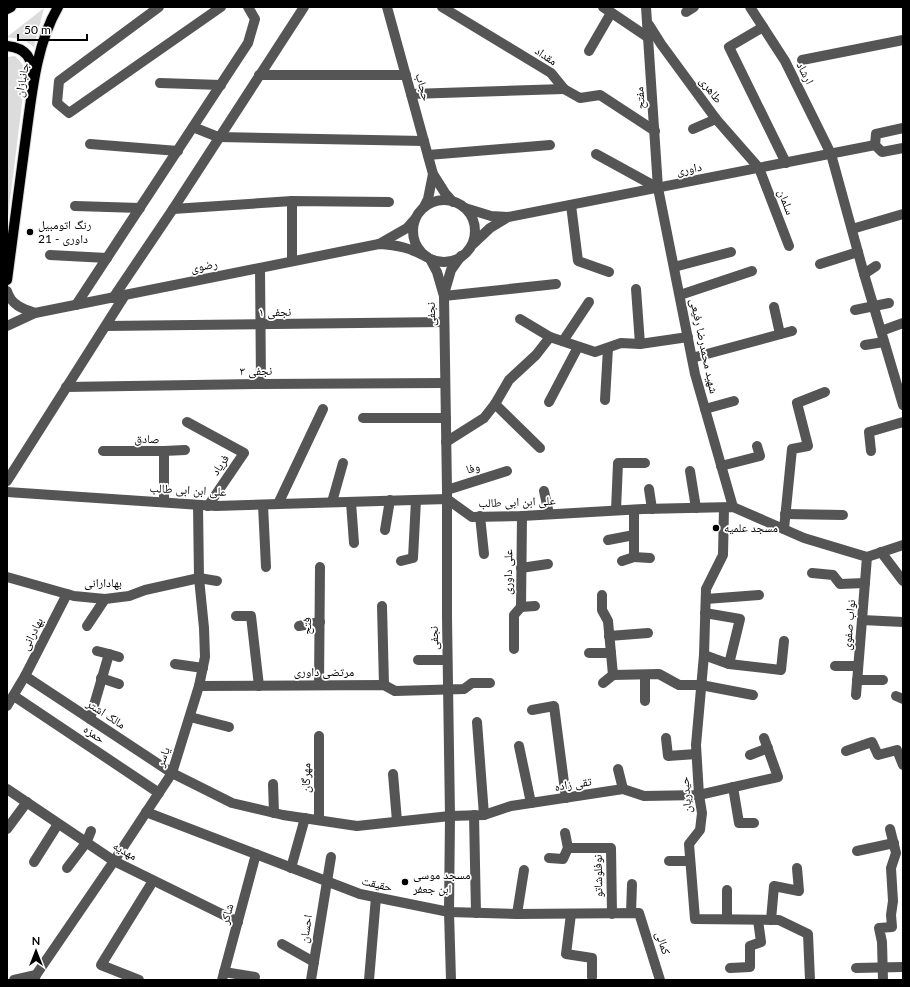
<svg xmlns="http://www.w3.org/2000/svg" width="910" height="987" font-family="Lato,'Noto Naskh Arabic',sans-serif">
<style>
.green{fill:#dcdcdc}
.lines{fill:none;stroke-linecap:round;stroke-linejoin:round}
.major-casing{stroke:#dbdbdb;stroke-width:12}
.minor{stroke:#555;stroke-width:10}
.major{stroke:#000;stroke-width:10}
.poi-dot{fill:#000;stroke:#fff;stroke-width:1.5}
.labels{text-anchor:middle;stroke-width:3.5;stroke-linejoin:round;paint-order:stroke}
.street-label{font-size:12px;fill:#000;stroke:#fff}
.poi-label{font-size:12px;fill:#000;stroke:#fff;text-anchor:start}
</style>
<rect width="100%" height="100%" fill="#fff"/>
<g class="green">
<polygon points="44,8 34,47 24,40 7,37"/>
<polygon points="15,56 23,65 25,79 7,225 7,57"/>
</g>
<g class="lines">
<g class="major-casing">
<g id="major">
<polyline points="7,9 11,7"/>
<path d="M7,46C27,48 32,58 33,77"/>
<path d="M7,280C13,232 20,184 26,136C32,93 36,45 58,7"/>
</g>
</g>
<g class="minor">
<polyline points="159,7 59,81 57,103 69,113 221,7"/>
<polyline points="387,7 433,174 445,193 453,202"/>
<polyline points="442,7 551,73 564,89 580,98 600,95 655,131"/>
<polyline points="603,7 649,38"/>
<polyline points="646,7 658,188 695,374 733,507"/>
<polyline points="750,7 785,61 831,154 864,274 903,405"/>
<polyline points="686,12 694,7"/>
<polyline points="649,25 661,44 716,119 759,168 789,246"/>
<polyline points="763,27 729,47 786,163"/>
<polyline points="589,51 611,13"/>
<polyline points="802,60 903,40"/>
<polyline points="259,75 406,75"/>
<polyline points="160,83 221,85"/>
<polyline points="411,94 564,89"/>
<polyline points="193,127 218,137 424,141"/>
<polyline points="903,128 876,134 875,145 882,152 903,148"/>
<polyline points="693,129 716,119"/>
<polyline points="90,144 178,151"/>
<polyline points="596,154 658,188"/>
<polyline points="428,155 550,145"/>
<circle cx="444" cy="231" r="31"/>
<polyline points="292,201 292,261"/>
<polyline points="571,205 578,261 609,272"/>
<polyline points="75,206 140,208"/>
<polyline points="424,207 428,199 433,174"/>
<polyline points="465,208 491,216 508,217 875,145"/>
<polyline points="173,209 292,201 389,202"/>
<polyline points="852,229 903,214"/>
<polyline points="379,244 407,228 415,219"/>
<polyline points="473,244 490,228 508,217"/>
<polyline points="50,255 107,258"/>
<polyline points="430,259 437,272 444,296 447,490 447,618 450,816 449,912 451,980"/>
<polyline points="820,264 858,252"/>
<polyline points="674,267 731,252"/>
<polyline points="260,268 261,384"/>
<polyline points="864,274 876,266"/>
<polyline points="636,289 640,344"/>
<path d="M7,291C11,305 23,309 35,313"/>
<polyline points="444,294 451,270 461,256"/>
<polyline points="680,295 752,271"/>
<polyline points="444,296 556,284"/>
<polyline points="113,298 173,209 304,7"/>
<polyline points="76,305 248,43 255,19 248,7"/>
<polyline points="774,307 780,334"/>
<polyline points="855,310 889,303"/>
<polyline points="520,319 550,337"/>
<path d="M7,326L35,313L379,244C398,245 410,248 427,257"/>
<polyline points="106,326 444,322"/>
<polyline points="881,331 903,323"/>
<polyline points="563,341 589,302"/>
<polyline points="865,345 884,342"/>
<polyline points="692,358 792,331"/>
<polyline points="66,387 261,384 445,383"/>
<polyline points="605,400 608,348"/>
<polyline points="549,402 578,347"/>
<polyline points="495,404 540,448"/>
<polyline points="705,409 734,401"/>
<polyline points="363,418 446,418"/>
<polyline points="187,422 244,453 208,506"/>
<polyline points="446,442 484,418 495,404 509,380 536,355 550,337 595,352 621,343 640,344 688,337"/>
<polyline points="103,451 164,451 164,502"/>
<polyline points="164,451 185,450"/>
<polyline points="871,451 869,432 903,422"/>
<polyline points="721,466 760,456 757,446"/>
<polyline points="690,471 696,508"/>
<polyline points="7,481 125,295"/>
<polyline points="649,489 652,509"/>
<polyline points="447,490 507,471"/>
<polyline points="544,491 549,514"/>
<polyline points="7,492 216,506 447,499 472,517 522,516 643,509 733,507 804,538 867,557 903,545"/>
<polyline points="332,502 343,463"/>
<polyline points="351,502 354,543"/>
<polyline points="278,504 323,409"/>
<polyline points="263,505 266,567"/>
<polyline points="724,508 723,555 706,589 704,655 696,745 699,795 702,813 700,830 689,844 695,919 779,920 808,934 810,980"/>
<polyline points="616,510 618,463 645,463"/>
<polyline points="785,514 843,515"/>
<polyline points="480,516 484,554"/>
<polyline points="784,529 792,449 808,446 797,403 825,392"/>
<polyline points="385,530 390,500"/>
<polyline points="608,540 634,535"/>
<polyline points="881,552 903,581"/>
<polyline points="634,557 650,558"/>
<polyline points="401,561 413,558 416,500"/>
<polyline points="622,561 634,557 634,510"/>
<polyline points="521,568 548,564"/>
<polyline points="812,573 833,575 840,584 865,583"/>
<polyline points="7,577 74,596 105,599 129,596 145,590 199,578 217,581"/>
<polyline points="602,595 602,610 608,621 613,675 659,674 679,685 701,685 753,695"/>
<polyline points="706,599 759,595"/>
<polyline points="382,606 384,685"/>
<polyline points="521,607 535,606"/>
<polyline points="705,613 740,619 729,664"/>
<polyline points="236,616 251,616 259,686"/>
<polyline points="862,620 903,622"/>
<polyline points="87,626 105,599"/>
<polyline points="299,626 320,622"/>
<polyline points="609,636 648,633"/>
<polyline points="514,649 514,615 521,607 522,516"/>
<polyline points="97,651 109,654"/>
<polyline points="589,653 611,653"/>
<polyline points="704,655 729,664 781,670 784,641"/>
<polyline points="418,660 447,660"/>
<polyline points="175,664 203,668"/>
<polyline points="835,666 858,666"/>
<polyline points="645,675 645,701"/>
<polyline points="25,676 172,773 232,803 283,815 357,826 450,816 484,815 511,806 623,789 644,796 699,795 778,777 764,738"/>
<polyline points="101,678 119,684"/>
<polyline points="857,680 883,680"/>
<polyline points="603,683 613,675"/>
<polyline points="319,685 320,567"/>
<polyline points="199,686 384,685 395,691 464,689 472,683 490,683"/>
<polyline points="856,695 867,557"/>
<polyline points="14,696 159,793"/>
<polyline points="896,696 903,699"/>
<polyline points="7,706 25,676 67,594"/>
<polyline points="532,710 554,706 566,798"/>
<polyline points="190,717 229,727"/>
<polyline points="90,719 109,654 119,657"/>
<polyline points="477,722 484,815"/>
<polyline points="666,738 668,756 696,754"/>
<polyline points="519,746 531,803"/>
<polyline points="846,751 872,742 878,755 897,750 903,765"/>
<polyline points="750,755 768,748"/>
<polyline points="618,769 623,789"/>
<polyline points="393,774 397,821"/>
<polyline points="273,784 274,813"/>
<polyline points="733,787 739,823 754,823"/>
<polyline points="7,789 114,861 238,922"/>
<polyline points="146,812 360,894 449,912 517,914 639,913 660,980"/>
<polyline points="474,815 476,913"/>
<polyline points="319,820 319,736"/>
<polyline points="7,829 27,802"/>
<polyline points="565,833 568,848 611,848 612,914"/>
<polyline points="857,851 894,843"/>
<polyline points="549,858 563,859 568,848"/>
<polyline points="669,861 690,861"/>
<polyline points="34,862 58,824"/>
<polyline points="67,868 86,843 91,831"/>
<polyline points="291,868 305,818"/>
<polyline points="631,913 632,884"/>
<polyline points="517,914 524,870"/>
<polyline points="571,914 566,954 592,958 592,977"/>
<polyline points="727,919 727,890"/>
<polyline points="771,920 774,886 799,891 797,868"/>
<polyline points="282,944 314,962"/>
<polyline points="730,968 750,967 750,946 761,942 758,920"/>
<polyline points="856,968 903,967"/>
<polyline points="224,972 255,977"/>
<polyline points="14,980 36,975"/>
<polyline points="34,980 36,975 114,861 172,773 199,686 205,657 204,628 199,578 198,505"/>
<polyline points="139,980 101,965 153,881"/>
<polyline points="222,980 256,854"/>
<polyline points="311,980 331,857"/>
<polyline points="369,980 376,897"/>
<polyline points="883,980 882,942 879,928 892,927 891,915 893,901 891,868 896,853 890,829"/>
</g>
<use href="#major" class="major"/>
</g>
<g class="poi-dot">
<circle cx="30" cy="232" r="4"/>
<circle cx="716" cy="528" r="4"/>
<circle cx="405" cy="882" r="4"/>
</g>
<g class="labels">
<g class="street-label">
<text transform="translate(546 56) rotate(34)" y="4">مقداد</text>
<text transform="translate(805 73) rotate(63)" y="4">ارشاد</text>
<text transform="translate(22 80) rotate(-80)" y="4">جانبازان</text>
<text transform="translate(423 87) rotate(75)" y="4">حجاب</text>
<text transform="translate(711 90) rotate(53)" y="4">طاهری</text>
<text transform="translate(640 98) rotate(-94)" y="4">مفتح</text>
<text transform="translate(689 169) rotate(-11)" y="4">داوری</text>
<text transform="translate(786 202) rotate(69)" y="4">سلمان</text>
<text transform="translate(204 266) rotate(-11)" y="4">رضوی</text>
<text transform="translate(275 312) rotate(-1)" y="4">نجفی ۱</text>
<text transform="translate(431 314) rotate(-91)" y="4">نجفی</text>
<text transform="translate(704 346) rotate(78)" y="4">شهید محمدرضا رفیعی</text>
<text transform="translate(256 371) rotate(-1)" y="4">نجفی ۳</text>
<text transform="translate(147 439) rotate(2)" y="4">صادق</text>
<text transform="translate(220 465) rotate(-56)" y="4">فریاد</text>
<text transform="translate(473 468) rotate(-17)" y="4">وفا</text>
<text transform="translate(188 490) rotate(3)" y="4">علی ابن ابی طالب</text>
<text transform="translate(517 502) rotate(-2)" y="4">علی ابن ابی طالب</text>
<text transform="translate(508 572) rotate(-89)" y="4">علی داوری</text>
<text x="103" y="587">بهادارانی</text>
<text transform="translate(849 625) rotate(-85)" y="4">نواب صفوی</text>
<text transform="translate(307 626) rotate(-90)" y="4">فتح</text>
<text transform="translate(32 634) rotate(-63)" y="4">بهادرانی</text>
<text transform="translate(434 638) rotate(-91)" y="4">نجفی</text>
<text x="324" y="676">مرتضی داوری</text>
<text transform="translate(106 714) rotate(33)" y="4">مالک اشتر</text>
<text transform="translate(94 734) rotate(34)" y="4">حمزه</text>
<text transform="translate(163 757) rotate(-71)" y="4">یاسر</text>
<text transform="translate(306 778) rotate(-89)" y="4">مهرگان</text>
<text transform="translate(573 784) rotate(-9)" y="4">تقی زاده</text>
<text transform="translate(686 795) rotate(-95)" y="4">حیدریان</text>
<text transform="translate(125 851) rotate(29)" y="4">مهدیه</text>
<text transform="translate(598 876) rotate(-91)" y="4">نوفلوشاتو</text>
<text transform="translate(377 884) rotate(13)" y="4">حقیقت</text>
<text transform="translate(227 914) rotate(-75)" y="4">شاکر</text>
<text transform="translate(306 929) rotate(-81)" y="4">احسان</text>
<text transform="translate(663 943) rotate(72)" y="4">کمالی</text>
</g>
<g class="poi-label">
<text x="38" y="229">رنگ اتومبیل<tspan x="38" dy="14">21 - داوری</tspan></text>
<text x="724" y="532">مسجد علمیه</text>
<text x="413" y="879">مسجد موسی<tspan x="413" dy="14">ابن جعفر</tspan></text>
</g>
</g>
<rect width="910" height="987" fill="none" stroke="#000000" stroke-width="16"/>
<g transform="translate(36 951)" stroke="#ffffff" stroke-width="3" paint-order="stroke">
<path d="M0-3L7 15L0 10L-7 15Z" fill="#000000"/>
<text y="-6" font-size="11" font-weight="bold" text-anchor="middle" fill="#000000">N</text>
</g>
<path d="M18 34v6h69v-6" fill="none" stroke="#000000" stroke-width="2"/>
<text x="24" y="34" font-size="12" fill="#000000" stroke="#ffffff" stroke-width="3" paint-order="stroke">50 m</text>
</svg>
